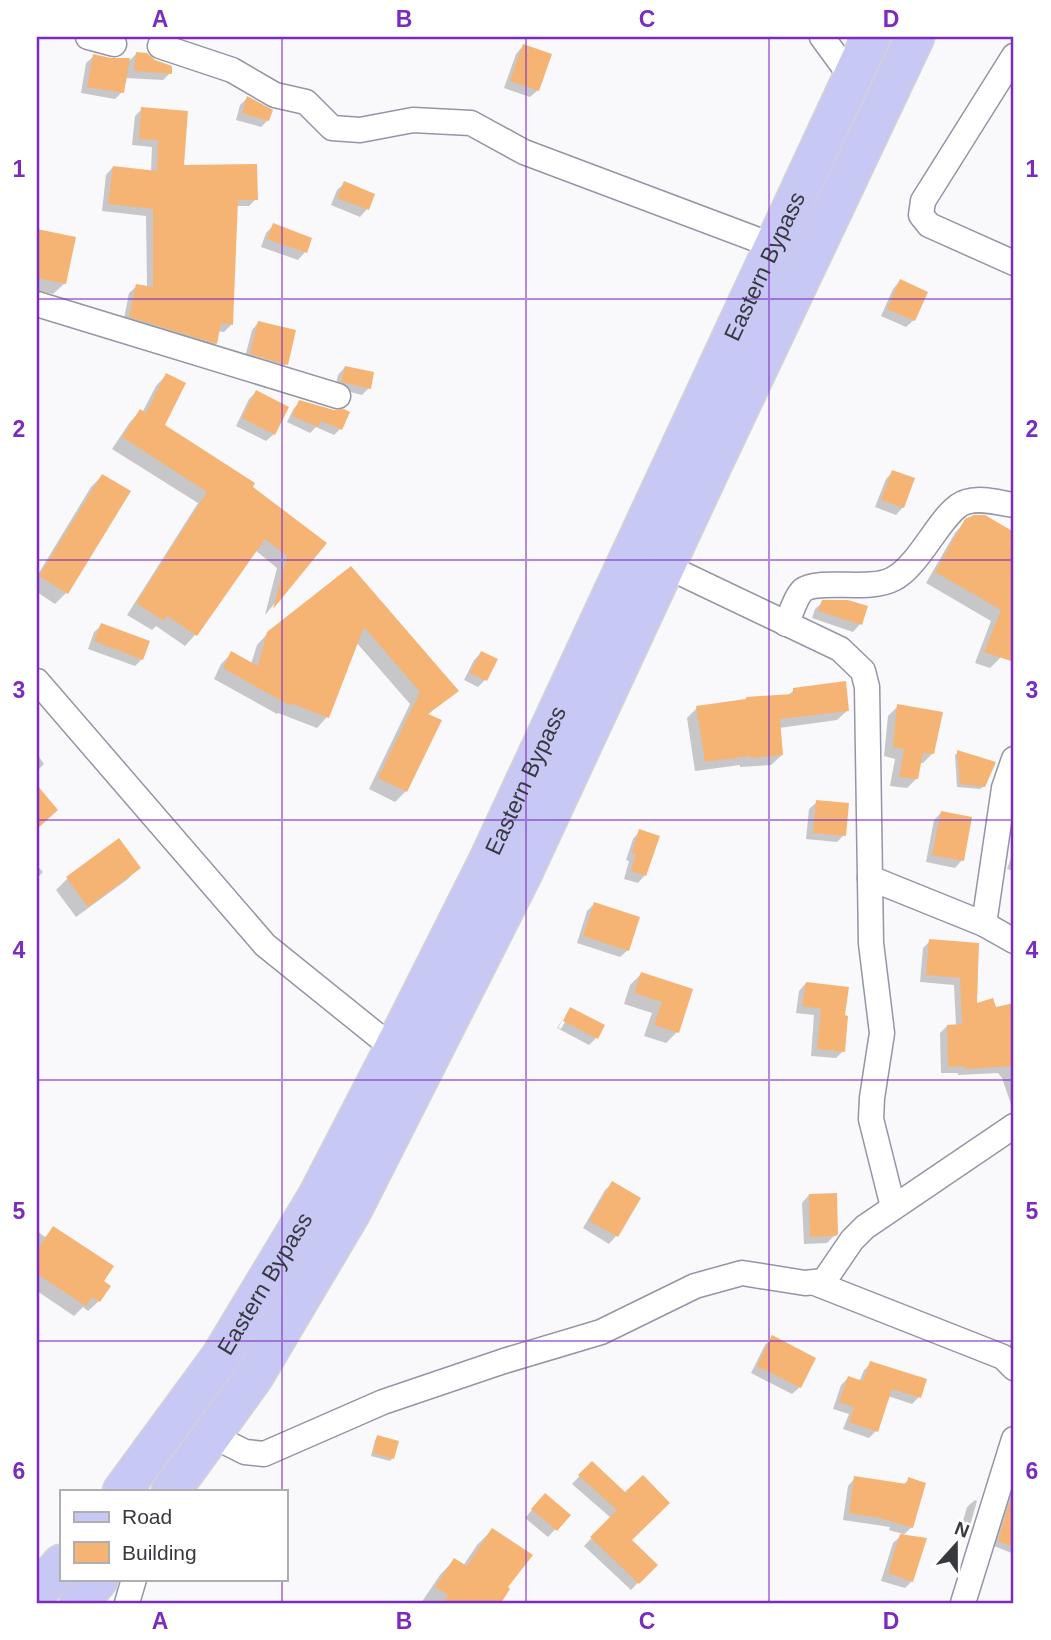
<svg xmlns="http://www.w3.org/2000/svg" width="1051" height="1640" font-family="Arial,sans-serif">
<style>
.shadow{fill:#0003}
.building{fill:#f6b474}
.lines{fill:none;stroke-linecap:round;stroke-linejoin:round}
.minor-casing{stroke:#9495a5;stroke-width:27}
.primary-casing{stroke:#d3d3d5;stroke-width:41}
.minor{stroke:#fff;stroke-width:24}
.primary{stroke:#c8c8f4;stroke-width:38}
.grid{fill:none;stroke:#7b2cbf;stroke-width:2;stroke-opacity:0.55}
.labels{text-anchor:middle;stroke-width:5;stroke-linejoin:round;paint-order:stroke}
.street-label{font-size:23px;fill:#38383f;stroke:#fff}
.neatline{fill:none;stroke:#7b2cbf;stroke-width:2.5}
.grid-label{font-size:23px;text-anchor:middle;font-weight:bold;fill:#7b2cbf}
</style>
<rect width="100%" height="100%" fill="#f9f9fc"/>
<g class="shadow">
<polygon points="523,46 538,90 530,97 504,88 516,54"/>
<polygon points="136,54 170,73 163,80 125,78 122,92 115,99 81,93 86,63 94,56 111,60 130,60"/>
<polygon points="247,98 268,120 261,127 236,120 240,105"/>
<polygon points="142,109 182,166 256,199 249,206 236,206 231,325 224,332 218,331 216,343 208,350 123,324 129,293 137,286 147,288 146,216 102,211 106,175 113,167 151,172 152,147 132,145 135,116"/>
<polygon points="345,183 373,195 367,209 360,217 331,205 337,190"/>
<polygon points="274,225 310,239 305,252 298,260 261,247 266,233"/>
<polygon points="37,230 74,238 65,283 53,294 37,291"/>
<polygon points="900,281 914,320 906,327 881,316 893,289"/>
<polygon points="259,322 286,364 279,371 244,361 252,330"/>
<polygon points="345,367 369,388 362,395 335,388 338,375"/>
<polygon points="166,375 163,426 251,487 325,543 265,615 277,568 255,550 195,635 185,646 156,626 152,630 127,615 198,503 112,449 130,422 140,411 142,413 156,386"/>
<polygon points="256,392 274,434 266,441 236,426 249,399"/>
<polygon points="300,402 340,429 334,435 316,427 310,433 287,422 294,408"/>
<polygon points="893,472 903,507 896,515 875,507 886,479"/>
<polygon points="102,476 66,593 55,604 37,592 37,576 91,487"/>
<polygon points="985,517 1014,534 1014,634 1010,633 1001,657 990,668 975,663 991,621 926,583 955,533 966,521"/>
<polygon points="351,569 456,691 427,715 406,791 395,802 369,789 410,704 356,642 327,717 317,728 278,713 277,714 214,679 221,664 232,653 251,664 257,645 268,633"/>
<polygon points="823,602 860,624 853,632 812,618 815,609"/>
<polygon points="102,625 142,659 135,666 88,649 94,632"/>
<polygon points="481,653 495,660 485,680 478,687 464,680 474,660"/>
<polygon points="794,690 848,710 837,720 779,728 782,755 771,765 740,767 740,765 695,771 687,718 697,708 787,696"/>
<polygon points="898,706 932,754 923,763 920,763 917,778 907,788 890,786 895,759 884,756 888,716"/>
<polygon points="958,752 984,786 980,789 957,787 955,755"/>
<polygon points="37,754 44,764 37,771"/>
<polygon points="817,802 844,835 837,842 806,839 809,809"/>
<polygon points="941,813 962,860 955,868 926,862 934,820"/>
<polygon points="640,831 645,875 638,883 624,879 629,861 626,860 633,839"/>
<polygon points="118,840 139,867 128,879 76,917 56,890 67,879"/>
<polygon points="1014,850 1014,871 1007,869"/>
<polygon points="37,866 43,872 37,878"/>
<polygon points="594,904 628,950 620,957 577,943 587,911"/>
<polygon points="930,941 978,945 976,1006 995,1009 1014,1004 1014,1113 1002,1078 998,1073 958,1075 958,1073 941,1073 940,1033 947,1026 956,1026 954,985 920,982 923,948"/>
<polygon points="641,974 690,990 677,1032 666,1043 644,1036 652,1013 624,1004 630,985"/>
<polygon points="806,983 843,1017 843,1051 836,1058 811,1056 814,1015 796,1013 799,991"/>
<polygon points="571,1010 596,1038 589,1045 557,1028 564,1017 558,1028 561,1029 568,1016 565,1016"/>
<polygon points="613,1183 638,1198 616,1236 609,1244 583,1228 605,1190"/>
<polygon points="809,1195 835,1235 827,1243 804,1244 802,1203"/>
<polygon points="54,1228 102,1281 99,1301 88,1311 83,1307 74,1316 37,1291 37,1231 45,1237"/>
<polygon points="1014,1332 1014,1350 1009,1348"/>
<polygon points="772,1338 800,1387 792,1394 751,1373 765,1345"/>
<polygon points="871,1363 919,1397 912,1404 888,1396 876,1431 869,1438 843,1429 849,1414 833,1409 841,1385 848,1378 859,1382 864,1370"/>
<polygon points="378,1437 393,1458 390,1461 371,1456 375,1440"/>
<polygon points="592,1463 625,1494 630,1540 655,1565 631,1590 584,1546 611,1518 572,1484"/>
<polygon points="855,1478 903,1485 909,1479 912,1527 902,1536 912,1581 905,1588 881,1581 893,1543 903,1534 889,1530 890,1527 843,1520 848,1486"/>
<polygon points="1014,1484 1014,1554 994,1546"/>
<polygon points="975,1500 977,1501 969,1529 962,1536 959,1535 967,1507"/>
<polygon points="538,1503 568,1516 548,1537 525,1518"/>
<polygon points="492,1530 508,1589 499,1603 421,1603 440,1575 454,1560 463,1566 477,1545"/>
</g>
<g class="building">
<polygon points="523,44 552,54 539,91 510,81"/>
<polygon points="136,52 147,53 155,60 172,66 172,74 134,71"/>
<polygon points="93,54 111,58 130,58 124,93 87,87"/>
<polygon points="247,96 273,110 269,121 242,113"/>
<polygon points="141,107 188,111 184,165 257,164 258,200 238,200 233,325 221,323 217,344 129,317 136,284 153,287 153,209 108,204 113,166 157,171 158,140 139,139"/>
<polygon points="344,181 375,194 369,210 337,198"/>
<polygon points="273,223 312,238 307,253 267,239"/>
<polygon points="37,229 76,237 66,284 37,278"/>
<polygon points="900,279 928,292 915,321 887,309"/>
<polygon points="258,321 296,330 288,365 250,354"/>
<polygon points="345,366 374,372 371,389 341,382"/>
<polygon points="166,373 186,383 165,425 255,483 253,487 327,543 273,609 287,556 265,539 197,636 167,616 164,621 136,603 207,492 122,437 140,409 146,413"/>
<polygon points="256,390 289,407 275,435 242,418"/>
<polygon points="299,400 334,410 344,409 350,412 342,430 321,421 318,427 292,416"/>
<polygon points="892,470 915,478 904,508 881,500"/>
<polygon points="102,474 131,491 68,594 39,576"/>
<polygon points="985,515 1014,532 1014,662 984,652 1001,610 935,572 965,519 974,515"/>
<polygon points="351,566 459,691 428,714 442,720 407,792 378,778 420,692 364,627 329,718 290,703 289,705 223,668 231,651 258,666 267,632"/>
<polygon points="822,600 848,600 868,606 862,625 818,611"/>
<polygon points="101,623 150,641 143,660 94,641"/>
<polygon points="481,651 498,659 487,681 470,673"/>
<polygon points="846,681 849,711 780,719 783,755 750,758 750,756 705,762 696,706 746,699 746,697 793,694 793,688"/>
<polygon points="897,704 943,712 934,754 923,753 918,779 899,777 904,749 893,747"/>
<polygon points="957,750 996,762 985,787 960,784"/>
<polygon points="37,785 58,810 37,829"/>
<polygon points="816,800 849,803 846,836 813,833"/>
<polygon points="941,811 972,817 964,861 932,855"/>
<polygon points="639,829 660,836 646,876 631,871 636,854 632,853"/>
<polygon points="119,838 141,868 88,907 66,877"/>
<polygon points="594,902 640,917 629,951 583,936"/>
<polygon points="929,939 979,943 977,1003 993,998 996,1007 1014,1003 1014,1066 965,1069 964,1066 948,1067 947,1025 962,1024 960,978 926,975"/>
<polygon points="641,972 693,989 679,1033 654,1025 662,1002 634,993"/>
<polygon points="806,982 849,987 845,1015 848,1016 845,1052 817,1049 821,1009 802,1006"/>
<polygon points="570,1007 605,1025 598,1039 563,1021"/>
<polygon points="612,1181 641,1198 618,1237 589,1221"/>
<polygon points="837,1193 838,1234 836,1236 810,1237 809,1194"/>
<polygon points="53,1226 114,1266 104,1281 111,1286 100,1302 92,1297 86,1306 37,1274 37,1251"/>
<polygon points="772,1335 816,1358 801,1388 757,1366"/>
<polygon points="870,1361 927,1379 921,1398 892,1389 878,1432 849,1422 854,1407 839,1402 848,1376 863,1381"/>
<polygon points="377,1435 399,1441 394,1459 373,1453"/>
<polygon points="592,1461 625,1492 643,1475 670,1503 632,1540 658,1565 639,1584 590,1537 617,1510 578,1475"/>
<polygon points="854,1476 907,1484 908,1477 926,1483 913,1528 880,1518 849,1513"/>
<polygon points="1014,1488 1014,1547 998,1541"/>
<polygon points="545,1493 571,1515 557,1531 531,1509"/>
<polygon points="492,1528 533,1555 508,1587 510,1589 501,1603 443,1603 448,1595 435,1587 454,1558 467,1566"/>
<polygon points="900,1534 927,1538 913,1582 888,1573"/>
</g>
<g class="lines">
<g class="minor-casing">
<g id="minor">
<polyline points="88,37 114,44"/>
<polyline points="822,37 852,78"/>
<polyline points="160,46 232,70 275,95 306,102 332,128 360,130 413,120 471,123 524,152 774,246"/>
<polyline points="1014,56 923,201 921,215 929,225 1014,263"/>
<polyline points="37,304 338,396"/>
<polyline points="666,566 840,649 863,671 867,687 871,943 882,1033 872,1098 871,1119 893,1207"/>
<path d="M786,624C791,614 796,596 803,590C819,578 869,592 893,579C921,565 943,508 966,502C981,497 999,503 1014,505"/>
<polyline points="37,681 265,945 404,1057"/>
<polyline points="870,878 984,924 1014,941"/>
<polyline points="984,924 1004,788 1014,759"/>
<polyline points="815,1283 1003,1357 1014,1368"/>
<polyline points="213,1436 245,1452 264,1454 383,1402 504,1361 601,1332 695,1286 742,1273 805,1283 824,1281 852,1240 865,1227 1014,1126"/>
<polyline points="127,1603 134,1579"/>
<polyline points="963,1603 1014,1439"/>
</g>
</g>
<g class="primary-casing">
<g id="primary">
<path id="s1" d="M122,1491L221,1356L318,1195L393,1050L488,861L871,37"/>
<polyline points="171,1491 253,1378 352,1211 521,877 712,466 915,37"/>
<polyline points="37,1593 61,1564"/>
<polyline points="79,1603 99,1579"/>
</g>
</g>
<use href="#minor" class="minor"/>
<use href="#primary" class="primary"/>
</g>
<path class="grid" d="M282,37V1491M526,37V1603M769,37V1603M37,299H1014M37,560H1014M37,820H1014M37,1080H1014M37,1341H1014M282,1579V1603"/>
<g class="labels">
<g class="street-label">
<text dy="8" stroke="none"><textPath href="#s1" startOffset="1386">Eastern Bypass</textPath></text>
<text dy="8" stroke="none"><textPath href="#s1" startOffset="819">Eastern Bypass</textPath></text>
<text dy="8" stroke="none"><textPath href="#s1" startOffset="252">Eastern Bypass</textPath></text>
</g>
</g>
<rect width="1051" height="1640" fill="none" stroke="#ffffff" stroke-width="77"/>
<rect x="60" y="1490" width="228" height="91" fill="#ffffff" stroke="#afafb2" stroke-width="2"/>
<rect x="74" y="1512" width="35" height="10" fill="#c8c8f4" stroke="#afafb2" stroke-width="2"/>
<text x="122" y="1524" font-size="21" fill="#38383f">Road</text>
<rect x="74" y="1542" width="35" height="21" fill="#f6b474" stroke="#afafb2" stroke-width="2"/>
<text x="122" y="1560" font-size="21" fill="#38383f">Building</text>
<g transform="translate(956 1545) rotate(21)" stroke="#ffffff" stroke-width="5" paint-order="stroke">
<path d="M0-5L12 26L0 18L-12 26Z" fill="#38383f"/>
<text y="-10" font-size="19" font-weight="bold" text-anchor="middle" fill="#38383f">N</text>
</g>
<rect x="38" y="38" width="974" height="1564" class="neatline"/>
<g class="grid-label">
<text x="160" y="27">A</text>
<text x="404" y="27">B</text>
<text x="647" y="27">C</text>
<text x="891" y="27">D</text>
<text x="19" y="177">1</text>
<text x="1032" y="177">1</text>
<text x="19" y="437">2</text>
<text x="1032" y="437">2</text>
<text x="19" y="698">3</text>
<text x="1032" y="698">3</text>
<text x="19" y="958">4</text>
<text x="1032" y="958">4</text>
<text x="19" y="1219">5</text>
<text x="1032" y="1219">5</text>
<text x="19" y="1479">6</text>
<text x="1032" y="1479">6</text>
<text x="160" y="1629">A</text>
<text x="404" y="1629">B</text>
<text x="647" y="1629">C</text>
<text x="891" y="1629">D</text>
</g>
</svg>
